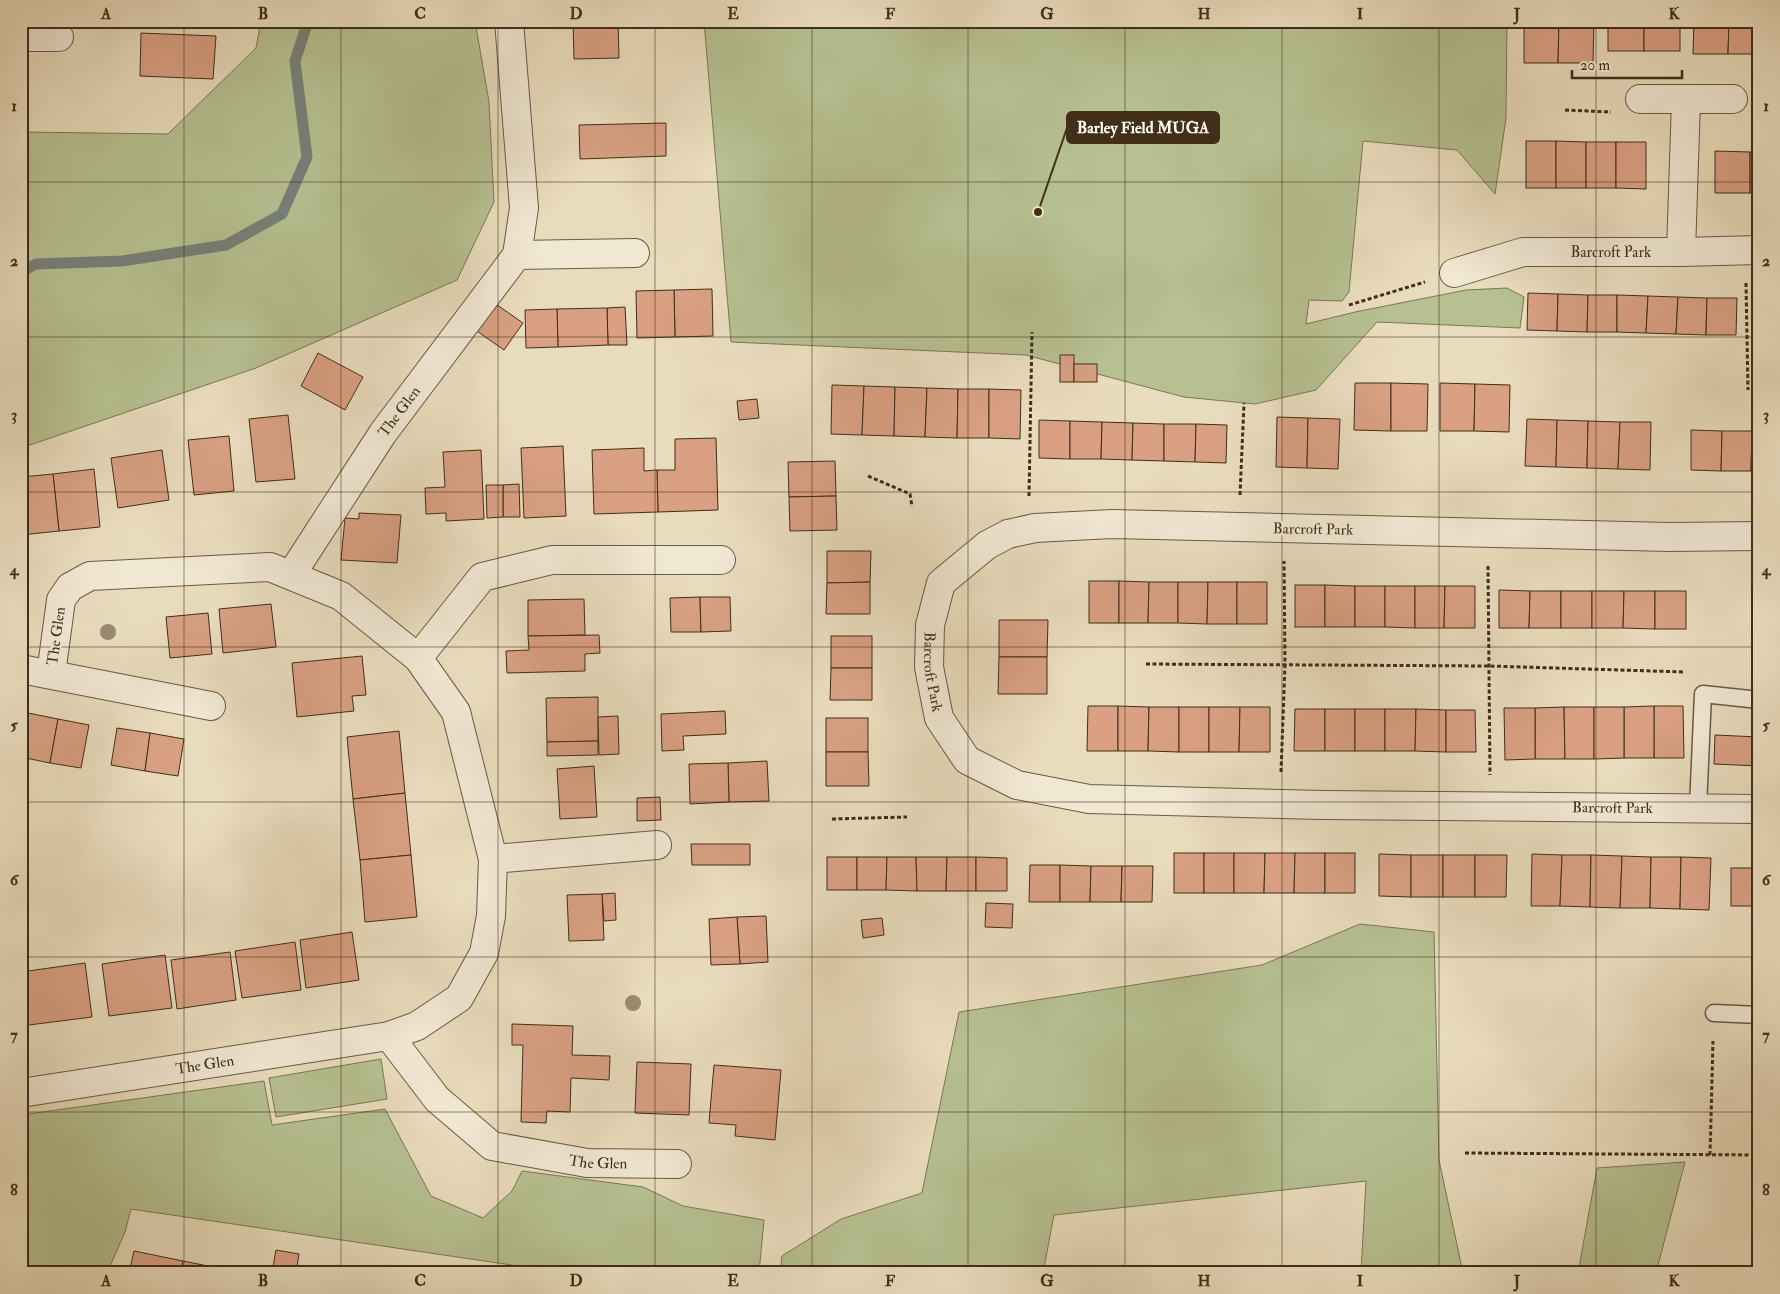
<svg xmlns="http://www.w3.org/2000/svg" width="1780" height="1294" font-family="'IM FELL Double Pica',serif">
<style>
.green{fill:#b6c091;stroke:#7b7754}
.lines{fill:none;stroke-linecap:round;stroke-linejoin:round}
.stream{stroke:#778179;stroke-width:11}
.building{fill:#d9a084;stroke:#402e17}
.service-casing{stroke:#6a5a40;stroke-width:19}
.minor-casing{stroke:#6a5a40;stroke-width:30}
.path{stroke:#402e17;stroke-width:3;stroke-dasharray:4 2.5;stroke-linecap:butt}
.service{stroke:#f1e8d4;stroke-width:16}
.minor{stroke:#f1e8d4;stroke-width:28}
.tree{fill:#998c6f}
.grid{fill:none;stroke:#402e17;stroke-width:1;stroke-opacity:0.55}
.labels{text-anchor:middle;stroke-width:4.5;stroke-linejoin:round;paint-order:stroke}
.street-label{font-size:15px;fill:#402e17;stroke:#f1e8d4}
.leader{fill:none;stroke:#402e17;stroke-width:2}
.callout-dot{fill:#402e17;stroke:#f1e8d4;stroke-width:2}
.callout{fill:#402e17;stroke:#402e17;stroke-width:2}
.callout-label{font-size:16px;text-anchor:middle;font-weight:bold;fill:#fff}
.neatline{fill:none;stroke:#402e17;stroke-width:2}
.grid-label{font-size:16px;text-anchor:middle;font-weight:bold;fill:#402e17}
</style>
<rect width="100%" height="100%" fill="#e9dcbd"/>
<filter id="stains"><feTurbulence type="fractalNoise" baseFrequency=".004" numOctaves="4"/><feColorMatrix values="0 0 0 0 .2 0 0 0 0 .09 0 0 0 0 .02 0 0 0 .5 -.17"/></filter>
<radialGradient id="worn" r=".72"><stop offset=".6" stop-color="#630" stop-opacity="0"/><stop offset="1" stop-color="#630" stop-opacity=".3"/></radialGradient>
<g class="green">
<polygon points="261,21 475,21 489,102 494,202 457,280 256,368 21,448 21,132 168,134 256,48"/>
<polygon points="704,21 1507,21 1506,118 1495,194 1457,150 1363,141 1349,292 1342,301 1309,300 1306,324 1355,312 1466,290 1507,288 1524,297 1520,328 1377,322 1316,390 1255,404 1184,397 1026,355 731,342"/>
<polygon points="1360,924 1434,932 1439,1160 1463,1273 1361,1273 1366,1181 1054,1215 1043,1273 780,1273 782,1256 841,1219 922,1193 959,1012 1262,965"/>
<polygon points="381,1059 387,1099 276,1117 269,1078"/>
<polygon points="264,1081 272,1125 385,1109 431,1196 483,1218 512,1191 522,1171 643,1187 683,1206 764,1220 759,1273 566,1273 131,1209 125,1232 107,1273 21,1273 21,1115"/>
<polygon points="1685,1162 1656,1273 1578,1273 1597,1168"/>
</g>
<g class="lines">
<polyline class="stream" points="21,272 36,264 122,261 226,245 282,214 307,157 295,61 308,21"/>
</g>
<g class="building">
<polygon points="573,21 618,21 619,58 574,59"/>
<polygon points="1524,21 1559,21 1558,63 1524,63"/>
<polygon points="1559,21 1594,21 1593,63 1558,63"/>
<rect x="1608" y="21" width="36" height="30"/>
<rect x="1644" y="21" width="36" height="30"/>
<polygon points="1694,21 1729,21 1728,54 1693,54"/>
<polygon points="1729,21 1759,21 1759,54 1728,54"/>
<polygon points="141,33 216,36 213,79 140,76"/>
<polygon points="666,123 666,156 580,159 579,125"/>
<rect x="1526" y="141" width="30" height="47"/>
<polygon points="1556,141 1586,142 1586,188 1556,188"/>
<rect x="1586" y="142" width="30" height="46"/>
<polygon points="1616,142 1646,142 1646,189 1616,188"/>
<polygon points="1715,151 1750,152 1750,193 1715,193"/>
<rect x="1750" y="152" width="9" height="41"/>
<polygon points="712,289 713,336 675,337 674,290"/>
<polygon points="674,290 675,337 637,338 636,291"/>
<polygon points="1528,293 1558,294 1557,331 1527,330"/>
<polygon points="1558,294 1588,295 1587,332 1557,331"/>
<polygon points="1588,295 1617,295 1617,332 1587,332"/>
<polygon points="1617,295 1648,296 1646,333 1617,332"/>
<polygon points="1648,296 1678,297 1676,334 1646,333"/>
<polygon points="1678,297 1707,298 1706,335 1676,334"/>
<polygon points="1707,298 1737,298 1736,335 1706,335"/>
<polygon points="493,302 523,323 504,350 474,329"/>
<polygon points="625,307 627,345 608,345 607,308"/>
<polygon points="607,308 608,345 558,347 557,309"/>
<polygon points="557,309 558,347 526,348 525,310"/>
<polygon points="318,353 363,377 345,410 301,386"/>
<rect x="1060" y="355" width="14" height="27"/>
<rect x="1074" y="364" width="23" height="18"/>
<polygon points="1355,383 1391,383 1391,431 1354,430"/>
<polygon points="1391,383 1428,384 1427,431 1391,431"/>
<polygon points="1440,383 1475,384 1474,431 1440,431"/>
<polygon points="1475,384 1510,385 1509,432 1474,431"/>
<polygon points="832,385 864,386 862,435 831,434"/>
<polygon points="864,386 895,387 894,436 862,435"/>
<polygon points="895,387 927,388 925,437 894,436"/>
<polygon points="927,388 958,389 957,438 925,437"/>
<polygon points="958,389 989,389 989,438 957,438"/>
<polygon points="989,389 1021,390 1020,439 989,438"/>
<polygon points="757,399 759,418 739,420 737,401"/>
<polygon points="288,415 295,479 256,482 249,419"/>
<polygon points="1277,417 1308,418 1307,468 1276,467"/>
<polygon points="1308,418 1340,419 1338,469 1307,468"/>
<polygon points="1527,419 1557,420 1556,467 1525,466"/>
<polygon points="1039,420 1070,421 1070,459 1039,458"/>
<polygon points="1557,420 1588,421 1587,468 1556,467"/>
<polygon points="1070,421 1102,422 1101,459 1070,459"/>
<polygon points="1588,421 1620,422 1618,469 1587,468"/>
<polygon points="1102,422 1133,423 1132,460 1101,459"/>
<polygon points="1620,422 1651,422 1650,470 1618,469"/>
<polygon points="1133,423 1164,424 1164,461 1132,460"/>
<polygon points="1164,424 1196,424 1195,462 1164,461"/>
<polygon points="1196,424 1227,425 1226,463 1195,462"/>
<polygon points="1691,430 1722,431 1721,471 1691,470"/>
<polygon points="1722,431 1752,431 1751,471 1721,471"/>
<polygon points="1752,431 1759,431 1759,471 1751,471"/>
<polygon points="229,436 234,491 194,495 188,440"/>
<polygon points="716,438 718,510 658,512 657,470 675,470 675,439"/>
<polygon points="563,446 566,516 524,518 521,448"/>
<polygon points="644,448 644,471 657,470 658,512 594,514 592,450"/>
<polygon points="162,450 169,500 118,508 111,458"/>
<polygon points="481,450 484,519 446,521 446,513 426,514 425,488 445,487 443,452"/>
<polygon points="835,461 836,496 789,497 788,462"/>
<polygon points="94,469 100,527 59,531 53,474"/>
<polygon points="53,474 59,531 21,535 21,477"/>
<polygon points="519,484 520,517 503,517 503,485"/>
<polygon points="486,485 503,485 503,517 487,518"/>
<polygon points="836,496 837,530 790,531 789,497"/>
<polygon points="359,513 401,515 397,563 341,560 345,518 359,519"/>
<polygon points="827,551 871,551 870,582 827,583"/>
<rect x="1089" y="581" width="30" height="42"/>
<polygon points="1119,581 1149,582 1148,623 1119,623"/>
<polygon points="870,582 870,614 826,614 827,583"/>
<polygon points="1149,582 1178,582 1178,623 1148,623"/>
<polygon points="1178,582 1208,582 1207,624 1178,623"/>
<polygon points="1208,582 1237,582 1237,624 1207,624"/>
<rect x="1237" y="582" width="30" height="42"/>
<rect x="1295" y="585" width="30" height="42"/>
<polygon points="1325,585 1355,586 1355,627 1325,627"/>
<rect x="1355" y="586" width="30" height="41"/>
<polygon points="1385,586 1415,586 1415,628 1385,627"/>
<polygon points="1415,586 1445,586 1444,628 1415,628"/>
<polygon points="1445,586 1475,586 1475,628 1444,628"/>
<polygon points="1499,590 1530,591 1529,628 1499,628"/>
<polygon points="1530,591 1561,591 1561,628 1529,628"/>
<rect x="1561" y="591" width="31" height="37"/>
<polygon points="1592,591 1624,591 1623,628 1592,628"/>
<polygon points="1624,591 1655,591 1655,629 1623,628"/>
<rect x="1655" y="591" width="31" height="38"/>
<polygon points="700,597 701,632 671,632 670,598"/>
<polygon points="700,597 730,597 731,631 701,632"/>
<polygon points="584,599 585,635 528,636 528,600"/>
<polygon points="271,604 276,647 223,653 219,609"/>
<polygon points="208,613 212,654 170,658 166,617"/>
<polygon points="999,620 1048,620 1047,657 999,657"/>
<polygon points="599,635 600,653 585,654 585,671 507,673 506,651 529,650 528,636"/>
<rect x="831" y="636" width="41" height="32"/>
<polygon points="362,656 366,695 352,696 354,711 297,717 292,663"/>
<polygon points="999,657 1047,657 1047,694 998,694"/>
<polygon points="831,668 872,668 872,700 830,700"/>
<polygon points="598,697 598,741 547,742 546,698"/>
<polygon points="1088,706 1118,706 1118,751 1087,751"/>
<polygon points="1118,706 1149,707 1148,751 1118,751"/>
<polygon points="1654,706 1683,706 1684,758 1654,758"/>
<polygon points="1654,706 1654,758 1624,758 1624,707"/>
<polygon points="1149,707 1179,707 1179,752 1148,751"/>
<rect x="1179" y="707" width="30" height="45"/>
<polygon points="1209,707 1240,707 1239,752 1209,752"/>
<polygon points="1240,707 1270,707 1270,752 1239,752"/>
<polygon points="1564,707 1565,759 1535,759 1535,708"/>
<polygon points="1564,707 1594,707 1594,759 1565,759"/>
<polygon points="1594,707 1624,707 1624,758 1594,759"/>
<polygon points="1504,708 1535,708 1535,759 1505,760"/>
<polygon points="1295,709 1325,709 1325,751 1294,751"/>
<rect x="1325" y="709" width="30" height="42"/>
<rect x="1355" y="709" width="30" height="42"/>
<polygon points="1385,709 1416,709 1415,751 1385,751"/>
<polygon points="1416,709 1446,710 1446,752 1415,751"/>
<polygon points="1446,710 1475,710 1476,752 1446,752"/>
<polygon points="725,711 726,734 683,736 684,750 662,751 661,714"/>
<polygon points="28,713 58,719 50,763 21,757 21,746"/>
<polygon points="618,716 619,754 599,755 598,717"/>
<rect x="826" y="718" width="42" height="34"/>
<polygon points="58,719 89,725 81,768 50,763"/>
<polygon points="117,728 150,733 145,771 111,765"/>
<polygon points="399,731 405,793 353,799 347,737"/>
<polygon points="150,733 184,739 178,776 145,771"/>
<polygon points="1715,735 1759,737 1759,766 1714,764"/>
<polygon points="598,741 598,755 547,756 547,742"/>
<polygon points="826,752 868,752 869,786 826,786"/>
<polygon points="767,761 769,801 729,802 728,763"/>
<polygon points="728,763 729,802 690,804 689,764"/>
<polygon points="594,766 597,817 560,819 557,769"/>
<polygon points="405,793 411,855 360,860 353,799"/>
<polygon points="660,797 661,820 637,821 637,798"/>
<polygon points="691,844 750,844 750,865 692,865"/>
<rect x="1174" y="853" width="30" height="40"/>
<rect x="1204" y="853" width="30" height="40"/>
<polygon points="1234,853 1265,853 1264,893 1234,893"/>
<polygon points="1265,853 1295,853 1294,893 1264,893"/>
<polygon points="1295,853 1325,853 1325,893 1294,893"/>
<rect x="1325" y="853" width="30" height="40"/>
<polygon points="1379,854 1411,855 1411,897 1379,896"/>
<polygon points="1532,854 1562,855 1560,906 1531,906"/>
<polygon points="411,855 417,917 365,922 360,860"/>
<rect x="1411" y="855" width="32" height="42"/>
<rect x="1443" y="855" width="32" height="42"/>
<polygon points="1475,855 1507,855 1506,897 1475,897"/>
<polygon points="1562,855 1591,855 1590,907 1560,906"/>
<polygon points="1591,855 1622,856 1620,908 1590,907"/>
<polygon points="1622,856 1651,857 1650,908 1620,908"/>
<rect x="827" y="857" width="30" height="33"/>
<polygon points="857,857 887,857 886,890 857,890"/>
<polygon points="887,857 916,857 917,891 886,890"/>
<polygon points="916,857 947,857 946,891 917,891"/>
<polygon points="947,857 976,857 976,891 946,891"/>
<polygon points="976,857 1007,858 1007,891 976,891"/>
<polygon points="1651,857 1681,857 1680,909 1650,908"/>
<polygon points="1681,857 1711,858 1709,910 1680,909"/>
<polygon points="1030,865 1060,865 1060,902 1029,902"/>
<polygon points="1060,865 1091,866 1090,902 1060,902"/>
<polygon points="1091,866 1122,866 1121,902 1090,902"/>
<polygon points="1122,866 1153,866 1152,902 1121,902"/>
<rect x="1731" y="868" width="28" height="38"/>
<polygon points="615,893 616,920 604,921 602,894"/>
<polygon points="602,894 604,940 569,941 567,895"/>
<polygon points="986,903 1013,904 1012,928 985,927"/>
<polygon points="766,916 768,962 740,964 737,917"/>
<polygon points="737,917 740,964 711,965 709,919"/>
<polygon points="882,918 884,935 863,938 861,920"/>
<polygon points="352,932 359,980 306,988 300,940"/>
<polygon points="295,942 301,990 242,998 235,951"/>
<polygon points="230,952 236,1000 177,1009 171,960"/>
<polygon points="165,955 172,1008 109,1016 102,964"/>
<polygon points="85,963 92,1017 21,1026 21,972"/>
<polygon points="512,1024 573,1026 572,1055 610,1056 609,1080 571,1078 570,1112 547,1111 546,1123 521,1122 523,1045 512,1045"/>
<polygon points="637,1062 691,1064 689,1115 635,1113"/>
<polygon points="714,1065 781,1070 775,1140 735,1136 736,1125 709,1123"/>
<polygon points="276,1250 299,1254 296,1273 272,1273"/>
<polygon points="134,1251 183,1261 181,1273 129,1273"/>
<polygon points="183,1261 233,1271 233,1273 181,1273"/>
<polygon points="408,1269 428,1272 428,1273 407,1273"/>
</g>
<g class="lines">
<g class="service-casing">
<g id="service">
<polyline points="1698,808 1703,694 1759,700"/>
<polyline points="1714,1013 1759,1015"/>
</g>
</g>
<g class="minor-casing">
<g id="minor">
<polyline points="21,37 59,37"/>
<polyline points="1640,99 1733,99"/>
<polyline points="1681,252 1686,100"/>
<polyline points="517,255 635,253"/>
<path id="s1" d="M1454,273L1523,252H1681L1759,250"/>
<path id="s2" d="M1759,536L1669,537L1112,524L1035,528L1008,534L987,545L941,583L930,625L929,667L939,718L967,760L1017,785L1089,799L1323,805L1759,809"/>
<path id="s3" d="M291,575L383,433L517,255L524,208L509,21"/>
<polyline points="418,658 482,577 552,560 721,560"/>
<polyline points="21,669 211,706"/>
<polyline points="493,859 657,845"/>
<path id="s4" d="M389,1036L437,1099L492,1146L587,1163L677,1164"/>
<path id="s5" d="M21,1093L389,1036L417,1026L459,998L484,953L491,916L493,859L456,712L418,658L341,596L270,567L90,576L70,587L61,600L51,674"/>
</g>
</g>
<g class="path">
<polyline points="1565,110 1611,112"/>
<polyline points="1746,283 1748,390"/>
<polyline points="1349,305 1425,282"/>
<polyline points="868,476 910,494 912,507"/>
<polyline points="1240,495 1244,403"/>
<polyline points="1029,496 1032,332"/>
<polyline points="1488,566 1490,775"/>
<polyline points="1146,664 1489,666 1685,672"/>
<polyline points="1281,772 1285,665 1284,561"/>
<polyline points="832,819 907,817"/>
<polyline points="1465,1153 1759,1155"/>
<polyline points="1710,1155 1713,1041"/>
</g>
<use href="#service" class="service"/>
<use href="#minor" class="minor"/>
</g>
<g class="tree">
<circle cx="108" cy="632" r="8"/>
<circle cx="633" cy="1003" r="8"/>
</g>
<path class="grid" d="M184,21V1273M341,21V1273M498,21V1273M655,21V1273M812,21V1273M968,21V1273M1125,21V1273M1282,21V1273M1439,21V1273M1596,21V1273M21,182H1759M21,337H1759M21,492H1759M21,647H1759M21,802H1759M21,957H1759M21,1112H1759"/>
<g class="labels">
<g class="street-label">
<text dy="5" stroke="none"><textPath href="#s1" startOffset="160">Barcroft Park</textPath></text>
<text dy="5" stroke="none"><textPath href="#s3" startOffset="196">The Glen</textPath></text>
<text transform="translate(1313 529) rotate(1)" y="5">Barcroft Park</text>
<text transform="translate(56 636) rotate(-82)" y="5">The Glen</text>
<text dy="5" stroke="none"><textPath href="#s2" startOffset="926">Barcroft Park</textPath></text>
<text dy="5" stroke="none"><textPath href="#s2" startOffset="1676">Barcroft Park</textPath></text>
<text dy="5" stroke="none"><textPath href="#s5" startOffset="186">The Glen</textPath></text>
<text dy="5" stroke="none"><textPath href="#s4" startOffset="259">The Glen</textPath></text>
</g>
</g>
<path class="leader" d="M1038 212L1067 128"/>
<circle class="callout-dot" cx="1038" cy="212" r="5"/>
<rect class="callout" x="1067" y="112" width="152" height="31" rx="5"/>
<g class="callout-label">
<text x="1143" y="133">Barley Field MUGA</text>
</g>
<rect width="1780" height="1294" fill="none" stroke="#e9dcbd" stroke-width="55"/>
<path d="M1572 70v8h110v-8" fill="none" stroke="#402e17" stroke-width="2.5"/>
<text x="1580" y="70" font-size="15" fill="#402e17" stroke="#f1e8d4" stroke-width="4" paint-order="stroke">20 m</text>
<rect x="28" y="28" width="1724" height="1238" class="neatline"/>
<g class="grid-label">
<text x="106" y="19">A</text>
<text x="263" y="19">B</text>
<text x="420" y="19">C</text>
<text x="576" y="19">D</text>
<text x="733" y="19">E</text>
<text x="890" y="19">F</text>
<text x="1047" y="19">G</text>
<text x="1204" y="19">H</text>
<text x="1360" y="19">I</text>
<text x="1517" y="19">J</text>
<text x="1674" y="19">K</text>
<text x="14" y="111">1</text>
<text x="1766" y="111">1</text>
<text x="14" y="266">2</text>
<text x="1766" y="266">2</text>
<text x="14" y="420">3</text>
<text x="1766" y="420">3</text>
<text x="14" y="575">4</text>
<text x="1766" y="575">4</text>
<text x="14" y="730">5</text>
<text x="1766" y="730">5</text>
<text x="14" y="885">6</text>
<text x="1766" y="885">6</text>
<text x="14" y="1040">7</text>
<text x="1766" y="1040">7</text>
<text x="14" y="1195">8</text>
<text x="1766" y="1195">8</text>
<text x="106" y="1286">A</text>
<text x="263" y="1286">B</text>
<text x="420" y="1286">C</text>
<text x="576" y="1286">D</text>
<text x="733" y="1286">E</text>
<text x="890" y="1286">F</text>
<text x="1047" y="1286">G</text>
<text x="1204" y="1286">H</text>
<text x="1360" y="1286">I</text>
<text x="1517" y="1286">J</text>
<text x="1674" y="1286">K</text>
</g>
<rect width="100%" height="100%" filter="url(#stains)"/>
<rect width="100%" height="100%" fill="url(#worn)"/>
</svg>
